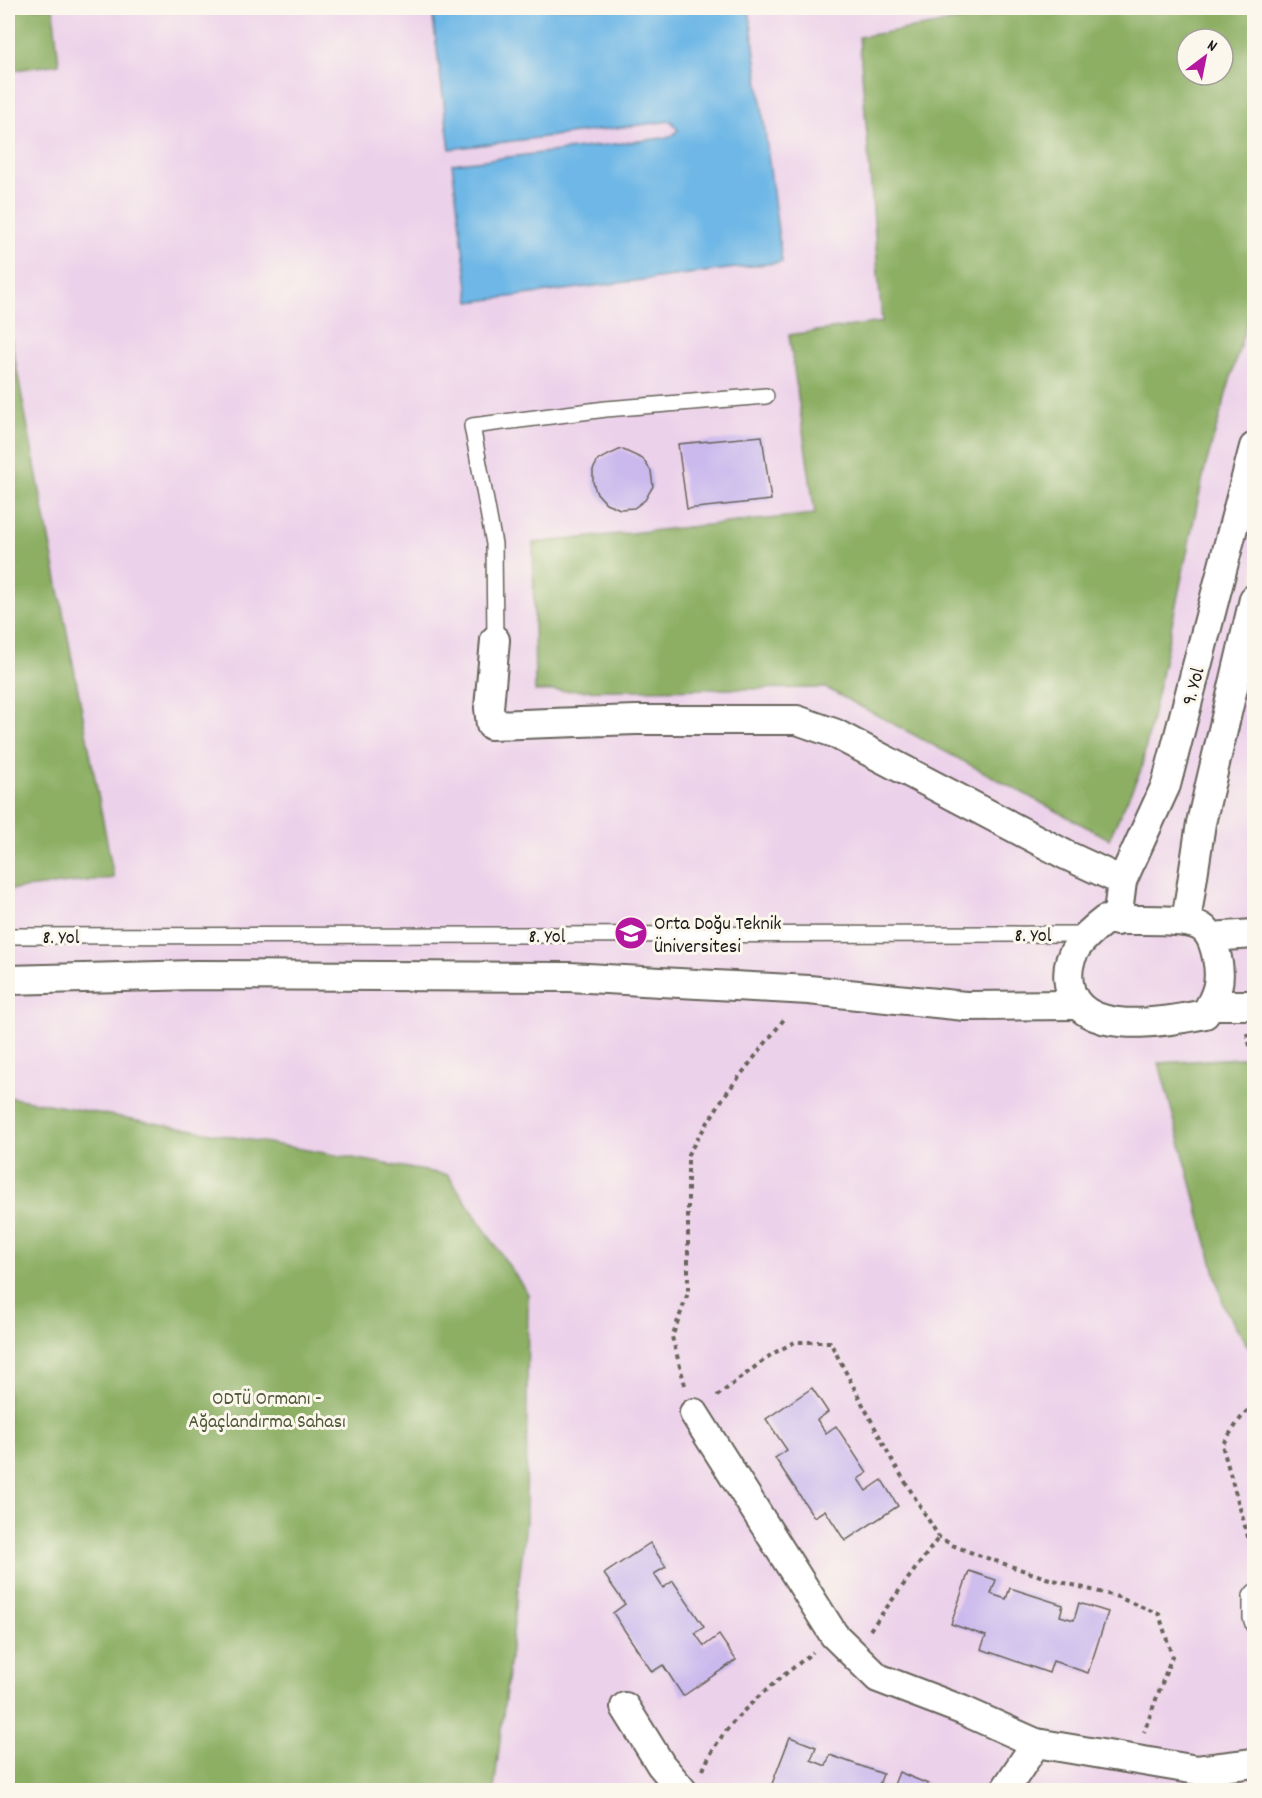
<svg xmlns="http://www.w3.org/2000/svg" width="1262" height="1798" font-family="Dekko,sans-serif">
<style>
.built{fill:#ecd1ea;fill-rule:evenodd}
.forest{fill:#8caf63;stroke:#546640;stroke-width:1.5;fill-rule:evenodd}
.water{fill:#6eb7e6;stroke:#456a81;stroke-width:1.5}
.building{fill:#cbb9ed}
.lines{fill:none;stroke-linecap:round;stroke-linejoin:round}
.service-casing{stroke:#67635b;stroke-width:18}
.minor-casing{stroke:#67635b;stroke-width:32}
.path{stroke:#67635b;stroke-width:4;stroke-dasharray:4.5 4.5;stroke-linecap:butt}
.service{stroke:#fff;stroke-width:15}
.minor{stroke:#fff;stroke-width:28}
.labels{text-anchor:middle;stroke-width:6;stroke-linejoin:round;paint-order:stroke}
.street-label{font-size:20px;fill:#1c1c1c;stroke:#fbf7ec}
.poi-label{font-size:20px;fill:#1c1c1c;stroke:#fbf7ec;text-anchor:start}
.park-label{font-size:20px;fill:#50593a;stroke:#fbf7ec}
</style>
<rect width="100%" height="100%" fill="#fbf7ec"/>
<filter id="ink" filterUnits="userSpaceOnUse"><feTurbulence type="fractalNoise" baseFrequency=".0167" numOctaves="2"/><feDisplacementMap in="SourceGraphic" scale="12" xChannelSelector="R" yChannelSelector="G"/><feConvolveMatrix kernelMatrix="1 2 1 2 8 2 1 2 1" color-interpolation-filters="sRGB"/></filter>
<filter id="wash" filterUnits="userSpaceOnUse"><feTurbulence type="fractalNoise" baseFrequency=".008" numOctaves="4" result="noise"/><feDisplacementMap in="SourceGraphic" scale="24" xChannelSelector="R" yChannelSelector="G"/><feGaussianBlur stdDeviation="1.35" result="paint"/><feColorMatrix in="noise" values="0 0 0 0 0 0 0 0 0 0 0 0 0 0 0 0 0 1.4 0 .05"/><feComposite in="paint" operator="in"/></filter>
<g filter="url(#wash)">
<rect width="100%" height="100%" fill="#f3e8d0"/>
<path class="built" d="M8,8H1254V1790H8ZM1187,39H1223V75H1187Z"/>
<g class="forest">
<polygon points="8,8 53,8 59,64 8,71"/>
<path d="M1035,8H1254V297L1205,468L1141,770L1109,839L826,688L535,691L533,543L815,514L789,335L882,322L859,37ZM1187,39H1223V75H1187Z"/>
<polygon points="8,324 114,878 8,890"/>
<polygon points="1254,1057 1254,1356 1224,1307 1159,1063"/>
<polygon points="8,1097 448,1175 528,1294 526,1523 494,1790 8,1790"/>
</g>
<polygon class="water" points="461,8 749,8 782,262 470,302 452,164 671,137 678,130 671,121 450,149 432,11"/>
<g id="blocks">
<g class="building">
<polygon points="762,436 771,500 687,509 678,444"/>
<polygon points="621,449 643,459 651,471 653,486 645,500 634,508 620,509 606,503 596,492 593,482 593,470 598,460"/>
<polygon points="812,1388 828,1412 817,1420 826,1433 836,1426 867,1473 858,1479 866,1491 882,1480 898,1506 845,1541 825,1510 814,1517 775,1458 787,1450 766,1419"/>
<polygon points="650,1543 666,1567 654,1574 663,1588 673,1581 704,1627 695,1633 704,1646 719,1635 736,1660 683,1696 663,1665 652,1672 613,1613 625,1604 604,1574"/>
<polygon points="969,1571 996,1580 991,1594 1006,1599 1010,1588 1063,1605 1060,1616 1074,1620 1079,1603 1108,1612 1088,1673 1053,1661 1049,1673 981,1649 986,1636 951,1624"/>
<polygon points="790,1737 816,1747 811,1760 826,1766 830,1755 883,1774 879,1785 892,1790 899,1772 928,1784 925,1790 774,1790 770,1789"/>
</g>
</g>
</g>
<g filter="url(#ink)">
<use href="#blocks" fill-opacity="0" stroke="#67635b" stroke-width="1.5"/>
<g class="lines">
<g class="service-casing">
<g id="service">
<polyline points="495,640 494,544 472,426 606,409 766,396"/>
<polyline points="8,936 1087,934"/>
<polyline points="1254,1592 1251,1596 1251,1618 1254,1627"/>
</g>
</g>
<g class="minor-casing">
<g id="minor">
<polyline points="495,640 489,708 491,725 636,720 797,720 834,733 1066,855 1122,881"/>
<path d="M1105,920C1126,921 1190,916 1204,929C1212,936 1215,948 1217,958C1222,981 1217,995 1205,1014C1166,1022 1077,1039 1069,984C1064,954 1083,937 1105,920Z"/>
<polyline points="1117,921 1122,881 1166,785 1254,447"/>
<polyline points="1186,922 1201,823 1254,599"/>
<polyline points="1211,937 1254,934"/>
<polyline points="8,980 196,975 569,977 809,990 965,1006 1077,1005"/>
<polyline points="1211,1005 1254,1005"/>
<polyline points="694,1413 834,1635 878,1678 962,1710 1036,1743 1197,1770 1254,1763"/>
<polyline points="625,1707 661,1765 682,1790"/>
<polyline points="1005,1790 1036,1743"/>
</g>
</g>
<g class="path">
<polyline points="1247,1033 1254,1064"/>
<polyline points="685,1385 672,1337 688,1293 688,1154 725,1095 785,1018"/>
<polyline points="717,1396 772,1354 795,1342 830,1342 893,1462 939,1537 952,1545 975,1554 1046,1578 1115,1596 1159,1614 1172,1656 1144,1732"/>
<polyline points="1254,1404 1243,1415 1222,1445 1254,1558"/>
<polyline points="870,1630 939,1537"/>
<path d="M703,1770C723,1720 772,1685 813,1652"/>
</g>
<use href="#service" class="service"/>
<use href="#minor" class="minor"/>
</g>
</g>
<defs>
<g id="university-disc" transform="scale(1.725)"><circle r="9.5" fill="#b5179e" stroke="#fbf7ec"/><path d="M0-5L7-2L0 1L-7-2ZM-4 1L0 2.5L4 1V4Q0 6-4 4Z" fill="#fff"/></g>
</defs>
<g fill-rule="evenodd">
<use href="#university-disc" x="631" y="933"/>
</g>
<g class="labels">
<g class="street-label">
<text transform="translate(1192 686) rotate(-75)" y="7">9. Yol</text>
<text x="1033" y="941">8. Yol</text>
<text x="547" y="942">8. Yol</text>
<text x="61" y="943">8. Yol</text>
</g>
<g class="poi-label">
<text x="654" y="929">Orta Doğu Teknik<tspan x="654" dy="23">Üniversitesi</tspan></text>
</g>
<g class="park-label">
<text x="267" y="1404">ODTÜ Ormanı -<tspan x="267" dy="23">Ağaçlandırma Sahası</tspan></text>
</g>
</g>
<rect width="1262" height="1798" fill="none" stroke="#fbf7ec" stroke-width="30"/>
<g transform="translate(1205 57) rotate(32)"><circle r="28" fill="#fbf7ec" stroke="#a29f99" stroke-width="1.5"/>
<path d="M0-4.5L10 22L0 15L-10 22Z" fill="#b5179e"/>
<text y="-9" font-size="16" font-weight="bold" text-anchor="middle" fill="#1c1c1c">N</text>
</g>
</svg>
